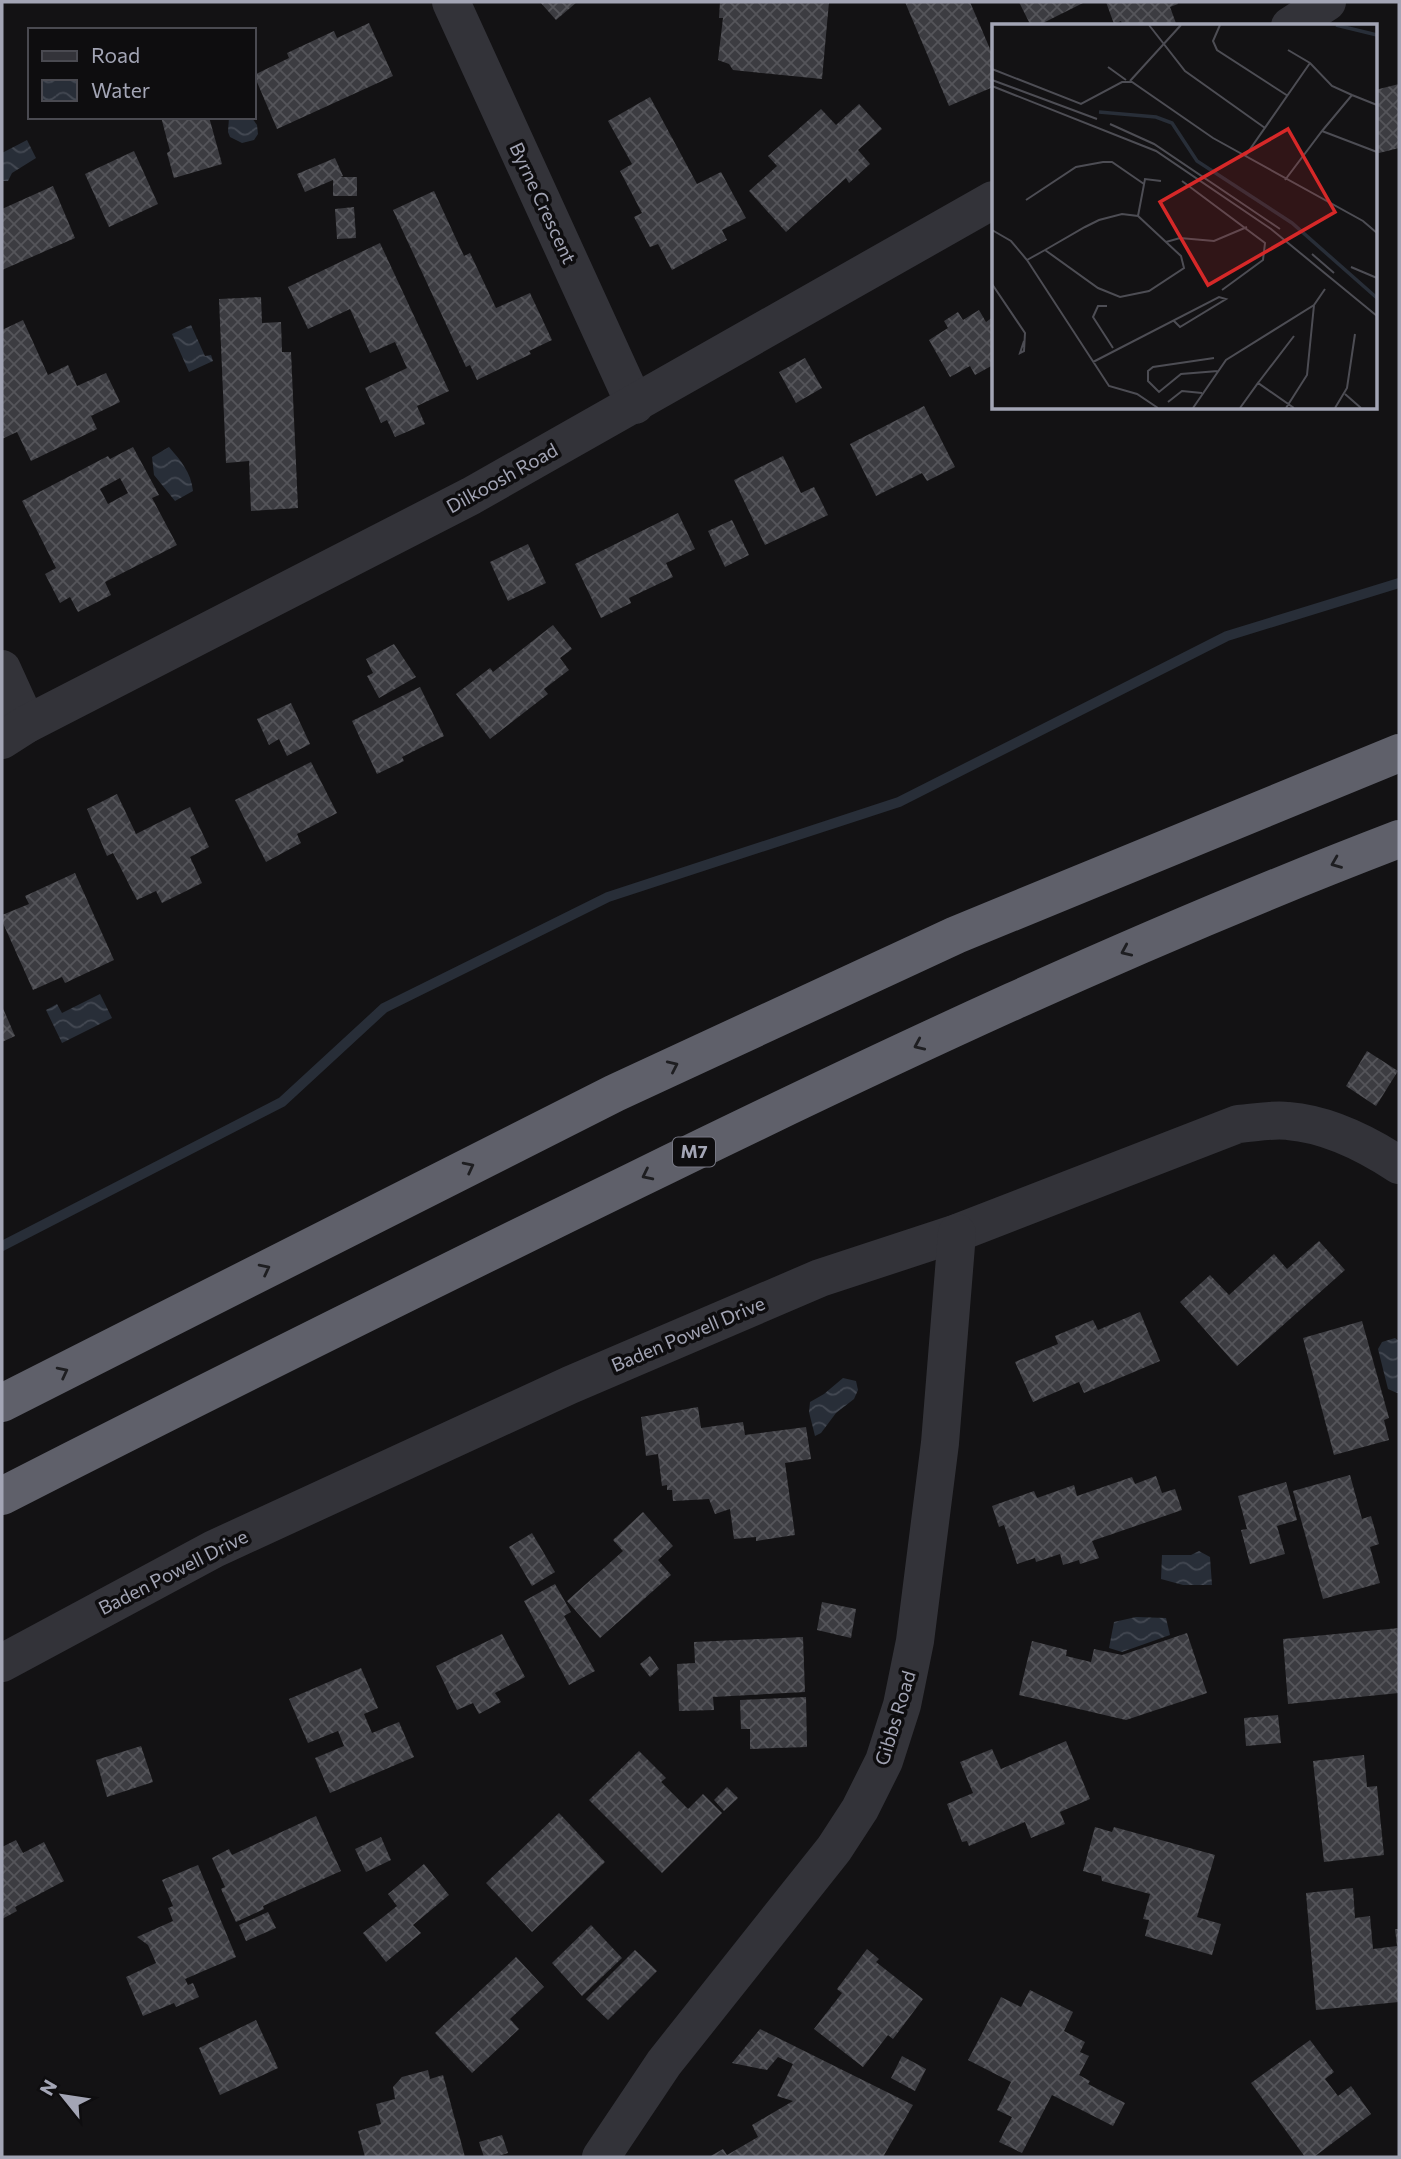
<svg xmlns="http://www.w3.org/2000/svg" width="1401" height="2159" font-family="Commissioner,sans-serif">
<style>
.water{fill:url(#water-waves)}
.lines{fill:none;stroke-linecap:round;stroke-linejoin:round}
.stream{stroke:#282e38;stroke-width:10}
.building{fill:url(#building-cross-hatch);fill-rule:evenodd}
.street{stroke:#333339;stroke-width:38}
.highway{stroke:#5f606a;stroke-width:38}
.oneway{stroke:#1e1e21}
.labels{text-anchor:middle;stroke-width:7;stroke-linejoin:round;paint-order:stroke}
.shield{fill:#0e0d0f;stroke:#767783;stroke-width:2}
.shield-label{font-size:18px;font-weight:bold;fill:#a3a5b5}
.street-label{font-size:19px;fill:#a3a5b5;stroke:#0e0d0f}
.inset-river{fill:none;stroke:#282e38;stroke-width:3.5}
.inset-road{fill:none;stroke:#4d4d54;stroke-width:2}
.view{fill:#d62828;fill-opacity:0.15;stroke:#d62828;stroke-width:3.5}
.inset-edge{fill:none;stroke:#a3a5b5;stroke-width:3.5}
</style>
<defs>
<pattern id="water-waves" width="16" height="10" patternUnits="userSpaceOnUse" patternTransform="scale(1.75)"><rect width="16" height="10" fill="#282e38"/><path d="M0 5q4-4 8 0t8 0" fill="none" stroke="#444953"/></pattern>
<pattern id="building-cross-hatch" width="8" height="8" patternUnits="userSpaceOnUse" patternTransform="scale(1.75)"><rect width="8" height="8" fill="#3c3c41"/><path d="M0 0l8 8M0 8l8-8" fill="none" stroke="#55555a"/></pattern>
</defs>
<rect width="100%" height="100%" fill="#131214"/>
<g class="water">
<polygon points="229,117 252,118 257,125 258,134 254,140 242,143 230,137 228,132"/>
<polygon points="27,140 36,158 12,173 8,181 2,181 2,153"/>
<polygon points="191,325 205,356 211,355 213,361 189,372 172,334"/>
<path d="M169,447C181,461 191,472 193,491L175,501L154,475L152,457Z"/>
<polygon points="100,994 112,1018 62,1043 46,1010 57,1004 62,1013"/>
<polygon points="1395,1338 1399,1341 1399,1393 1397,1393 1388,1389 1378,1349 1382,1342"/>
<polygon points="843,1378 856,1381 858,1390 854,1399 836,1413 821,1433 815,1436 809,1412 810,1402 824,1394"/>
<polygon points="1199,1551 1210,1557 1212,1585 1183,1585 1161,1579 1162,1555 1191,1555"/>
<polygon points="1136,1617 1166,1618 1170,1635 1122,1652 1109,1648 1114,1622"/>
</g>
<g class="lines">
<polyline class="stream" points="2,1246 282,1102 384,1008 608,897 899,802 1227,636 1399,583"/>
</g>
<g class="building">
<polygon points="540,2 577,2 556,20"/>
<polygon points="720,2 829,2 822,79 733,70 729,64 718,60 723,18 719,18"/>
<polygon points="905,2 970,2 993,56 993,87 949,106"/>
<polygon points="1019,2 1085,2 1037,26 1031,26"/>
<polygon points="1106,2 1177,2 1178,4 1170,7 1177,26 1123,26 1121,21 1114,24"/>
<polygon points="369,23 393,76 277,129 254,75 289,58 287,53 334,31 337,38"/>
<polygon points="1399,84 1399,148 1375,154 1375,90"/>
<polygon points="650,97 697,184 721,172 746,218 722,230 727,240 672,270 658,244 650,247 634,217 642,213 620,171 632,164 608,121"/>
<polygon points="859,104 882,129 858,150 870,164 849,183 846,178 786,232 749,191 777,166 768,156 821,109 836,125"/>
<polygon points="161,117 209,117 222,164 174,178 167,153 170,151"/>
<polygon points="134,151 158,204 109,227 85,174"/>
<polygon points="335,158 343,176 340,177 357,177 357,196 333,196 333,180 305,192 297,174"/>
<polygon points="53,186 75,238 2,270 2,209"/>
<polygon points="434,191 464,256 470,253 496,308 530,293 552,340 529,351 531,354 477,380 470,365 466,367 393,210"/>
<polygon points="354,207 356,238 337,239 335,209"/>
<polygon points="380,243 449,391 417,406 425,424 395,437 387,420 381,423 365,388 407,368 395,342 370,353 350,309 308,329 288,287"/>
<polygon points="261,297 262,323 281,322 282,352 291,352 298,508 251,511 249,461 226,463 219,299"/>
<polygon points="979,310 986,322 993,317 993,365 975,375 970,366 950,377 929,340 948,328 944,321 958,312 963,320"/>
<polygon points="23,320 48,375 68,365 77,386 106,373 120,402 91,416 97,429 31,461 17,432 2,439 2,330"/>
<polygon points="805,358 822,388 796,403 779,372"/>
<polygon points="924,406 955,467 927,481 922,473 876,496 850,444"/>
<path d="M133,447L159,495L152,498L177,545L105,582L111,595L78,612L70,597L60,603L45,574L56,568L22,501L108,456L110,459ZM120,478L128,493L108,504L100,489Z"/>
<polygon points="783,456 801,493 814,487 828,515 765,545 734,480"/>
<polygon points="678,513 695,549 666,563 673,577 629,598 631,603 601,618 575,564"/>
<polygon points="732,520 749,555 725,567 708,531"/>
<polygon points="528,544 546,583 508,601 490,562"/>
<polygon points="553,625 572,649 560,658 569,670 544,689 548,694 490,739 456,694 490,668 493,672"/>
<polygon points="394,644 416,677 379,698 367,676 373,673 366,659"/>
<polygon points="420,687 444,736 402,757 404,761 377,774 352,721"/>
<polygon points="291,703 310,744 287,756 279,739 269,745 257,719"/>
<polygon points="311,762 337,813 297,834 301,843 266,862 235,800"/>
<polygon points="117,794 136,834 190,807 209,847 190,857 202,883 162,903 156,891 137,900 113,853 107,856 87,809"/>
<polygon points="75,873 114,960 65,983 62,977 33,990 2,921 2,915 29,904 25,896"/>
<polygon points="2,1006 15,1036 2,1042"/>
<polygon points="1367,1051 1398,1071 1376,1106 1346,1086"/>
<polygon points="1319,1241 1345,1270 1237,1366 1180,1302 1210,1275 1229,1295 1274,1254 1287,1269"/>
<polygon points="1140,1312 1160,1361 1084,1393 1079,1382 1033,1402 1015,1362 1058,1344 1055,1336 1093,1320 1098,1330"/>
<polygon points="1362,1321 1389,1418 1384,1420 1389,1440 1334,1455 1303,1338"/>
<polygon points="698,1407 701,1428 743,1422 745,1435 806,1427 811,1459 785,1463 795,1535 756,1541 756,1537 734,1539 730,1509 715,1514 709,1499 673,1501 672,1490 667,1490 667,1485 662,1486 658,1454 646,1456 641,1417"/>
<polygon points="1350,1475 1362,1519 1371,1516 1379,1544 1370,1547 1380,1583 1323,1599 1293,1491"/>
<polygon points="1156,1476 1162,1493 1175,1489 1182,1510 1092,1541 1099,1558 1080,1564 1079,1560 1063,1565 1060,1554 1036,1562 1035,1558 1017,1564 1004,1525 999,1527 992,1506 1034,1491 1037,1498 1074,1485 1077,1496 1132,1477 1135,1484"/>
<polygon points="1286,1482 1297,1520 1277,1526 1285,1554 1250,1564 1241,1530 1247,1529 1238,1496"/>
<polygon points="643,1512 673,1546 658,1560 671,1575 600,1638 567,1601 623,1551 613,1540"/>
<polygon points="532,1533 555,1572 532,1586 509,1547"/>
<polygon points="555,1584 571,1612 564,1616 595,1671 569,1685 524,1601"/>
<polygon points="822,1602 856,1609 851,1638 817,1630"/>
<polygon points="1399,1628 1399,1693 1288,1704 1283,1639"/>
<polygon points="1187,1633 1207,1693 1126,1720 1019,1695 1032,1641 1067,1650 1066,1656 1091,1662 1094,1649 1122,1655"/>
<polygon points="502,1634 525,1677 495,1693 501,1702 479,1714 473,1703 457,1710 436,1666"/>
<polygon points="803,1637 805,1692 713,1697 714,1710 679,1711 677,1664 695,1663 694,1642"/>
<polygon points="650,1656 659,1669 650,1677 640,1664"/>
<polygon points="361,1668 378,1708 364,1714 372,1733 399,1722 414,1757 330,1793 315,1758 344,1746 338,1731 308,1743 289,1699"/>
<polygon points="806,1697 807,1747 750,1749 750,1729 741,1729 740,1700"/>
<polygon points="1278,1715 1281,1743 1246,1746 1244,1718"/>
<polygon points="1066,1741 1090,1799 1060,1812 1065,1824 1031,1838 1025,1822 969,1846 967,1841 962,1842 947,1804 973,1793 960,1762 992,1749 1001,1769"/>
<polygon points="141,1746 153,1782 107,1797 96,1760"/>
<polygon points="639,1751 666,1778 661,1782 688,1809 703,1794 722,1813 662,1873 589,1800"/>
<polygon points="1364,1755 1367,1787 1377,1786 1384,1855 1324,1862 1313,1761"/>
<polygon points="727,1787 738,1798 724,1811 714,1800"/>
<polygon points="559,1813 605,1862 532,1932 486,1883"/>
<polygon points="316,1816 341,1871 263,1906 264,1909 236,1922 221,1889 225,1887 212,1858 229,1849 232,1855"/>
<polygon points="1095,1827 1112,1832 1114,1827 1215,1855 1197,1917 1221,1924 1212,1955 1145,1936 1149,1920 1143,1919 1150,1894 1102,1881 1101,1876 1083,1871"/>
<polygon points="381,1837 391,1860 366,1872 355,1849"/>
<polygon points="16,1840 23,1853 44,1842 64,1881 15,1907 17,1911 2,1919 2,1847"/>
<polygon points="424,1864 449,1895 413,1925 421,1933 386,1962 363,1933 397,1906 388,1894"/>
<polygon points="198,1865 236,1957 185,1979 188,1985 193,1983 199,1997 176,2007 174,2003 143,2016 126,1977 156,1963 148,1945 137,1937 173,1921 168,1908 173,1906 162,1880"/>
<polygon points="1353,1888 1355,1918 1370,1916 1373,1949 1397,1946 1395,1929 1399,1929 1399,2002 1316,2010 1306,1893"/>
<polygon points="268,1912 276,1928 246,1941 239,1925"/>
<polygon points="591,1925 622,1958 582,1996 552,1963"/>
<polygon points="867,1949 879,1959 876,1962 923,1999 893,2039 888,2035 863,2067 814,2029 842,1993 837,1989"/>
<polygon points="635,1950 657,1971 608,2020 586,1999"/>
<polygon points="516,1957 544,1987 510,2019 519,2029 472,2073 435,2033"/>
<polygon points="1030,1990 1073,2012 1064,2031 1085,2042 1080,2052 1089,2056 1079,2075 1090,2081 1088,2084 1125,2103 1113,2126 1052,2095 1022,2153 999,2142 1012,2117 997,2110 1011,2082 968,2060 1001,1997 1021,2007"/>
<polygon points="256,2020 278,2068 220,2095 199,2048"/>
<polygon points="760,2029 913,2105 883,2157 709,2157 723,2149 727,2155 758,2137 752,2125 793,2101 777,2096 793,2064 778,2057 767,2070 732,2063"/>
<polygon points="1310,2040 1334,2072 1325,2079 1338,2096 1351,2086 1371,2114 1314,2157 1305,2157 1251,2083"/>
<polygon points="902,2056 926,2069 915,2091 891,2078"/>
<polygon points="428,2070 430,2079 443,2075 465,2157 365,2157 358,2131 381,2124 376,2104 395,2099 393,2087 402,2077"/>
<polygon points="502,2135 508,2153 495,2157 484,2157 479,2142"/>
</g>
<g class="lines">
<g class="street">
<polyline points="451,2 635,405"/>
<polyline points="1290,26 1327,2"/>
<polyline points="2,669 27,724"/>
<polyline points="2,740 27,724 471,496 993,200"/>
<path d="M2,1663L214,1549L570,1385L820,1278L957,1233L1238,1124C1254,1123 1272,1119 1288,1121C1327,1124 1367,1144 1399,1165"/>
<polyline points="601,2157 664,2063 834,1849 860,1809 884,1761 902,1705 915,1641 940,1443 957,1233"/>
</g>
<g class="highway">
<polyline points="2,1403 615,1093 956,935 1399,753"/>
<path d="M2,1496C212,1389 423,1284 634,1181C885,1058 1138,939 1399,839"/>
</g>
</g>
<defs><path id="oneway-chevron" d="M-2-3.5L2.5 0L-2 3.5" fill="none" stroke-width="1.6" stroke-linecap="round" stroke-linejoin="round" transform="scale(1.75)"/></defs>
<g class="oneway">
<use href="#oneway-chevron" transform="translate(1336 863) rotate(158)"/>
<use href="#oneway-chevron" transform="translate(1126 951) rotate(156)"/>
<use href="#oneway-chevron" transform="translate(919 1045) rotate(156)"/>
<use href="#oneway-chevron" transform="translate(673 1066) rotate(-25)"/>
<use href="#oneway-chevron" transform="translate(469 1167) rotate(-27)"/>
<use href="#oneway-chevron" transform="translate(647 1175) rotate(154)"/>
<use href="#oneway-chevron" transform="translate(265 1269) rotate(-27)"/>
<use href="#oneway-chevron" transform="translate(63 1372) rotate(-27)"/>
</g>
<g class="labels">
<rect class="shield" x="673" y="1137.5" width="42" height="29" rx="5"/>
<g class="shield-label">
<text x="694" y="1158">M7</text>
</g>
<g class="street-label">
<text transform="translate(543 203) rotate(65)" y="7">Byrne Crescent</text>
<text transform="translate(502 478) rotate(-29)" y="7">Dilkoosh Road</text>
<text transform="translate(688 1334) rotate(-23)" y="7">Baden Powell Drive</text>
<text transform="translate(173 1572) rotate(-27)" y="7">Baden Powell Drive</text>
<text transform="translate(895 1718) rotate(-73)" y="7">Gibbs Road</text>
</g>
</g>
<g transform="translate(992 24)">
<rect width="385" height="385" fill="#131214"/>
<path class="inset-river" d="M344,1L385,11M107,88L164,93L180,99L205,137L300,199L385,274"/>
<path class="inset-road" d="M157,1L193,47L273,104M228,1L221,17L225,26L296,72M296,26L318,39L340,62L360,71M116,43L134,56M0,45L89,80L130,58H140L221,114L371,197L385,209M0,56L105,95M138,57L189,1M0,62L164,127L279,205L385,292M118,100L162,120L288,205M330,107L360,71L385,81M254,131L318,39M293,156L330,107L385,128M190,157L273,219L271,236L230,266M34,176L84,143L111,138H120L152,160M146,192L153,155L169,157M0,206L19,217L35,236L117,362L145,370L166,384M174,218L188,214L222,217L255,203M320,230L342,249M35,236L53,226L93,203L107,196L130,190L146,192L189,232L192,244L157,267L128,273L106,264L53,226M359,243L385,254M0,260L33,309L32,327L28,329L32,317M107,282H115H106L101,293L121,324M222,334L161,343L156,347V357L167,368L189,350L226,347M101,338L227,273L234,275L188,303L182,297M266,359L302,312M353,370L369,384M176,378L190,367L210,369M201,384L234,336L322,281L333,265M248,384L266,359L302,384M294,384L315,351L322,281M343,384L355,364L363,310"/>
<path class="view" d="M296,105L343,188L216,261L168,178Z"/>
<rect width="385" height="385" class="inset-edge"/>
</g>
<rect width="1401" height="2159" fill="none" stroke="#a3a5b5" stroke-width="7"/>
<rect x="28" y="28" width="228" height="91" fill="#0e0d0f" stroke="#4a4a51" stroke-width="2"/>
<rect x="42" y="51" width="35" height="10" fill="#333339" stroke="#4a4a51" stroke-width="2"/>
<text x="91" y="63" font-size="21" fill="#a3a5b5">Road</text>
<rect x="42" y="80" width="35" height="21" fill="url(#water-waves)" stroke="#4a4a51" stroke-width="2"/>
<text x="91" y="98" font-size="21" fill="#a3a5b5">Water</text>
<g transform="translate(63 2096) rotate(300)" stroke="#0e0d0f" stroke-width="5" paint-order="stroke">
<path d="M0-5L12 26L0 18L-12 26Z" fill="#a3a5b5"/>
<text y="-10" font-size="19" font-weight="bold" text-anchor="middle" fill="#a3a5b5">N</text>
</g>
</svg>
